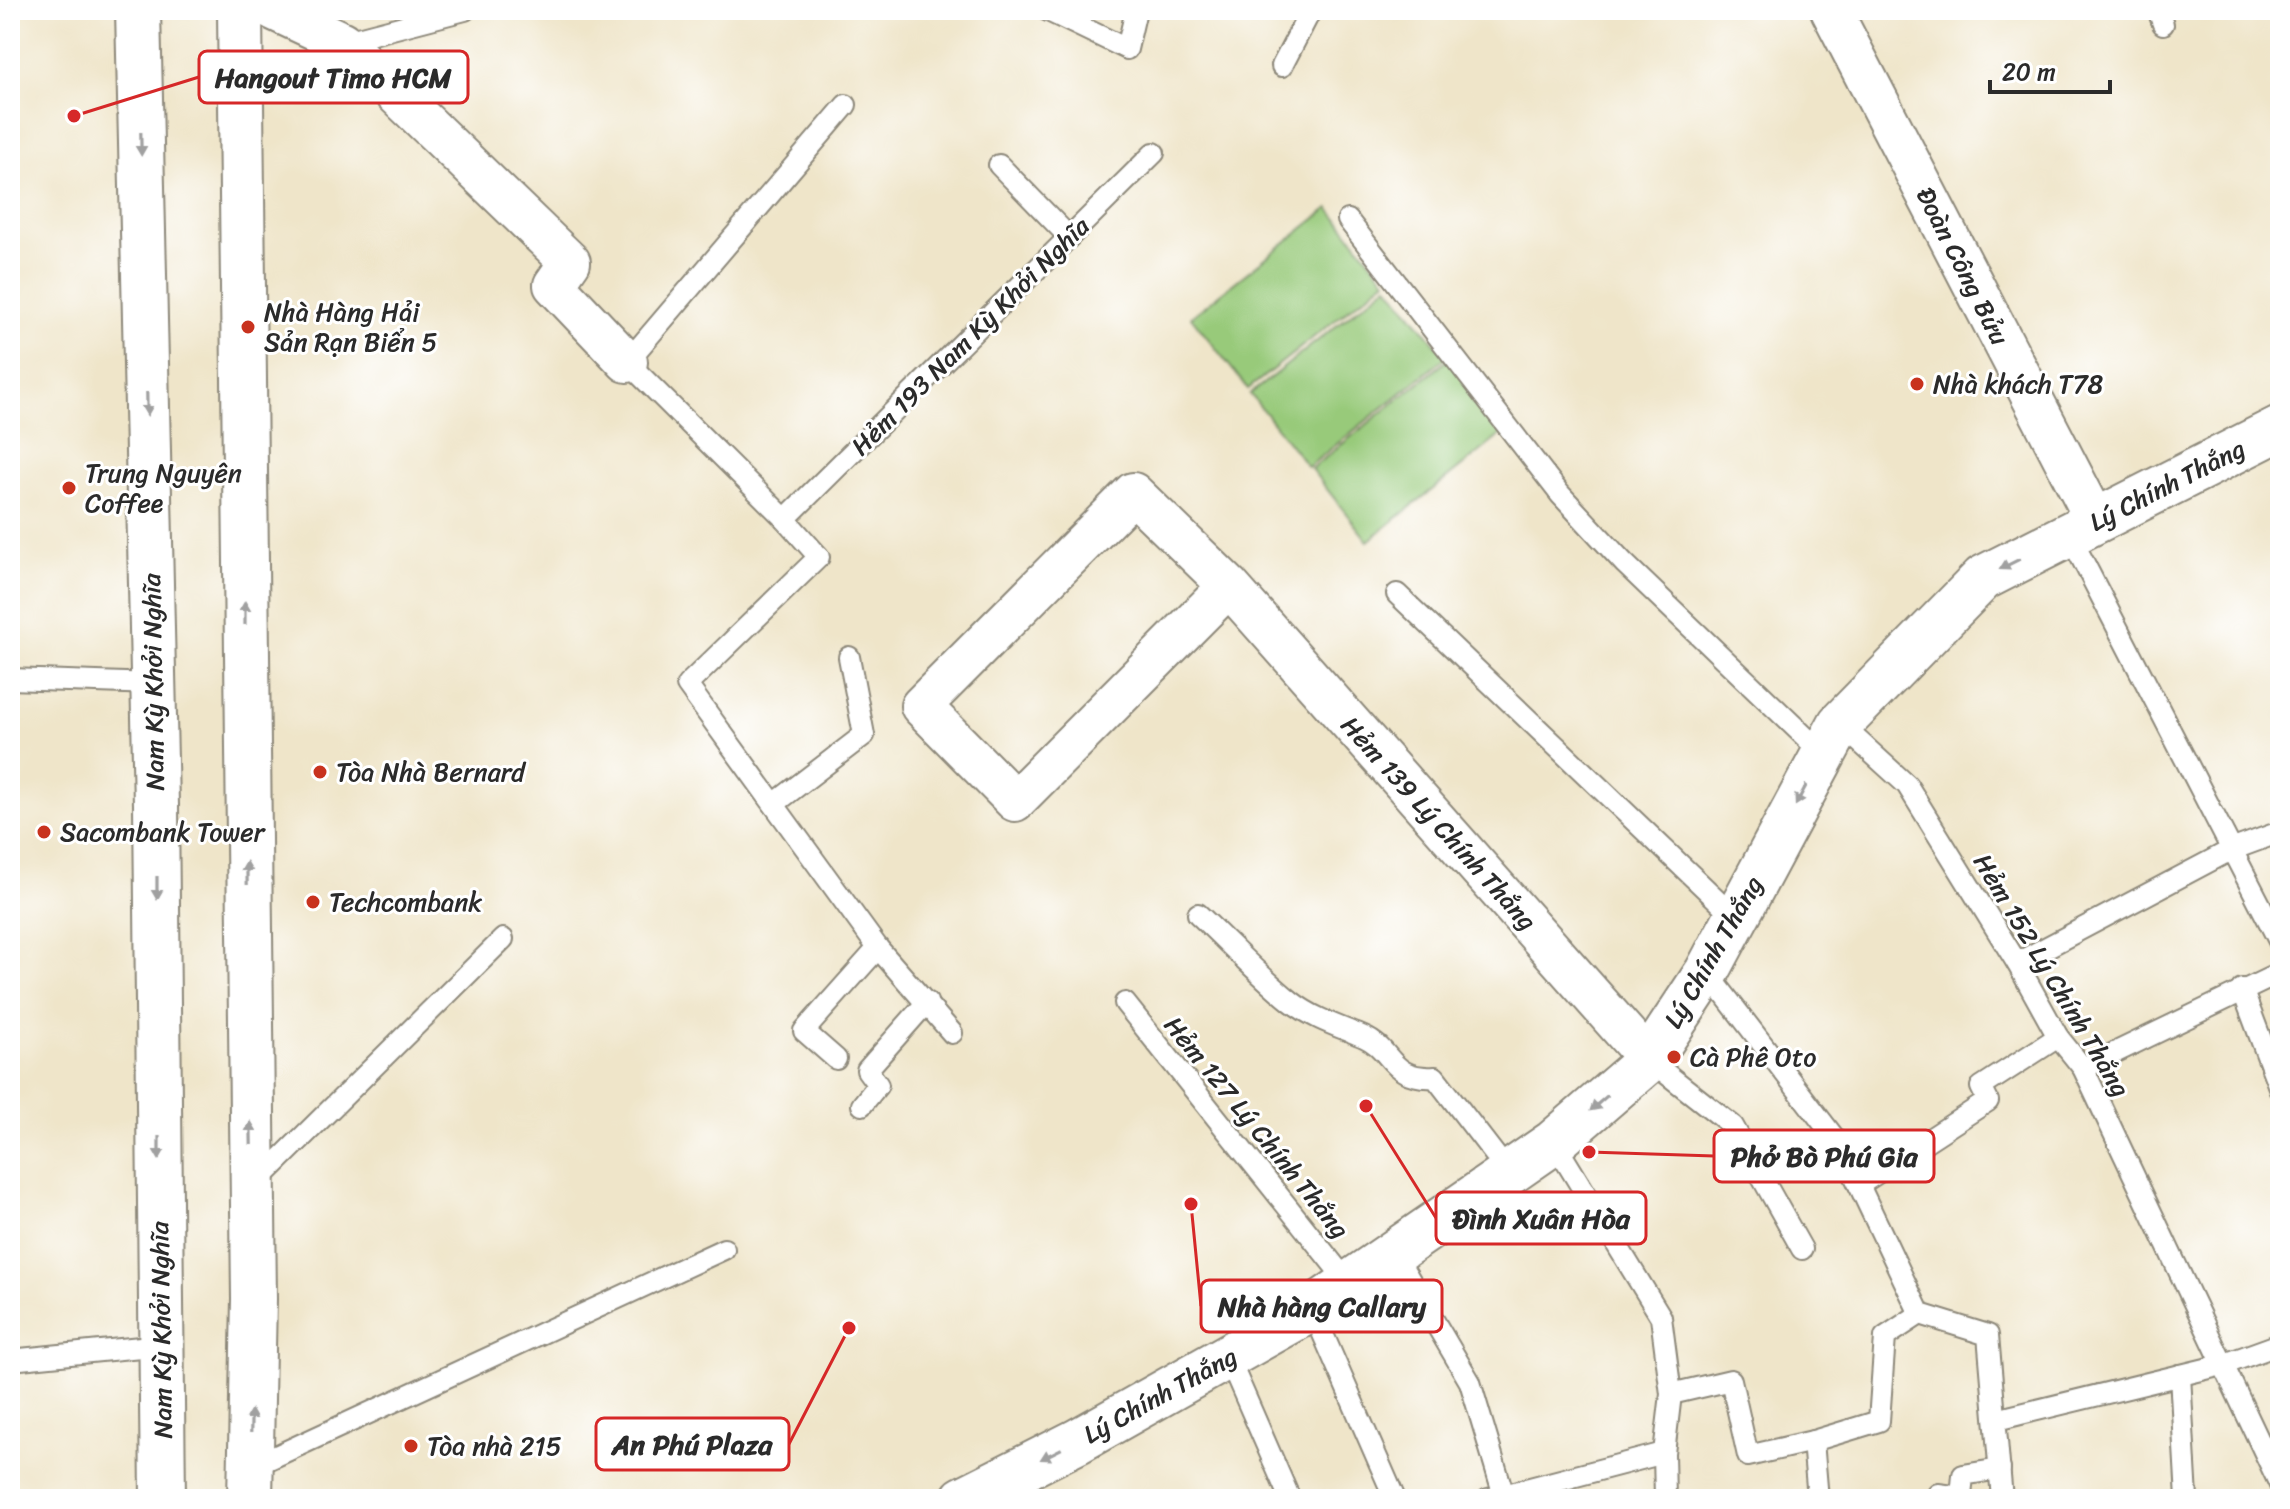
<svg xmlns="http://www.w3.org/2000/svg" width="2290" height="1509" font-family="Sriracha,sans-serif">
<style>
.green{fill:#98ca7a;stroke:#627a52;stroke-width:2}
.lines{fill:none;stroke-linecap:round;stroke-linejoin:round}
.service-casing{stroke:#8d887a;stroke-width:24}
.minor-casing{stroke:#8d887a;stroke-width:44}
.secondary-casing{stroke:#8d887a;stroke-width:48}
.primary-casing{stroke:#8d887a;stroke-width:48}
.service{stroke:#fff;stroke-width:20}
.minor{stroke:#fff;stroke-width:40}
.secondary{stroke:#fff;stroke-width:44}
.primary{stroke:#fff;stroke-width:44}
.oneway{fill:#a0a0a0}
.poi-dot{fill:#c8321e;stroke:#fff;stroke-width:3}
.labels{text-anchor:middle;stroke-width:6;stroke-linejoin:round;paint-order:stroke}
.street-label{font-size:26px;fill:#2b2b2b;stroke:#fff}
.poi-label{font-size:26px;fill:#2b2b2b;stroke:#fff;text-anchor:start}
.leader{fill:none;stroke:#d62828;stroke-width:3}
.callout-dot{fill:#d62828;stroke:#fff;stroke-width:3}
.callout{fill:#fff;stroke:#d62828;stroke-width:3}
.callout-label{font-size:28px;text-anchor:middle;font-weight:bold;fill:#2b2b2b}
</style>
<rect width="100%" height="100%" fill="#fff"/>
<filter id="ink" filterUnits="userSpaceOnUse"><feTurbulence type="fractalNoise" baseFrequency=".0125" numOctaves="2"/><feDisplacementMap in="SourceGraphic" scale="16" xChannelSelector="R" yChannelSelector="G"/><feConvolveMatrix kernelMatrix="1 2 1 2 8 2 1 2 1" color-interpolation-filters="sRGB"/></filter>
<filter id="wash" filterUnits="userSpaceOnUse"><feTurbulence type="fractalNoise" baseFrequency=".006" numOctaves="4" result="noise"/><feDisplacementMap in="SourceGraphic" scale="32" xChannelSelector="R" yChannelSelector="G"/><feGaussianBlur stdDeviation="1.8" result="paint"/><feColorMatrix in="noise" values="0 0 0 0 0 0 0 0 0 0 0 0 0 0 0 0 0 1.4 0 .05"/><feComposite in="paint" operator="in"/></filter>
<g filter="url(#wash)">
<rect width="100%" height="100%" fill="#efe5c9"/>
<g class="green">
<polygon points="1329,208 1386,280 1248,389 1191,317"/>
<polygon points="1388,285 1446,357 1308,467 1250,394"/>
<polygon points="1449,359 1506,431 1368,541 1311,469"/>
</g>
</g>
<g filter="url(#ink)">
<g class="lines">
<g class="service-casing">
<g id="service">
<polyline points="1046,10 1127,49 1136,10"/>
<polyline points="2158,10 2163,24"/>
<polyline points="342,42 465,10"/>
<polyline points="1282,66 1311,10"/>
<polyline points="846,105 627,362 785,519 819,557 687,685 878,948 952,1033"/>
<polyline points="999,165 1069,237"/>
<polyline points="1348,220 1560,494 1624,563 1823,754"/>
<polyline points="785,519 1154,153"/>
<polyline points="2069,534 2280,943"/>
<polyline points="1397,594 1735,917"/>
<polyline points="10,679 154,684"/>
<polyline points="1840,724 1907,785 2017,963 2058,1037 2083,1068 2280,1485"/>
<polyline points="774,804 864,735 849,657"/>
<path d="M1198,914C1229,943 1259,976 1292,1002C1314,1019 1340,1027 1364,1037C1394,1050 1389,1080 1435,1077L1509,1173"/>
<polyline points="2017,963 2231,850 2280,832"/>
<polyline points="1707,972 1840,1145 1920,1314 1988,1335 2002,1499"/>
<polyline points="2242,989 2280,1090"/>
<polyline points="1125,1003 1349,1284"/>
<polyline points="836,1059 804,1031 878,948"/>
<polyline points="1649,1060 1733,1126 1802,1249"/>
<polyline points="2083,1068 2280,973"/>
<polyline points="862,1105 878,1085 867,1070 927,1002"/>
<polyline points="1554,1142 1661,1317 1671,1394 1664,1453 1665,1499"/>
<polyline points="255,1184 503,939"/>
<polyline points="1859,1185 1988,1101 1981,1087 2058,1037"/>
<polyline points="1394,1253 1470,1382 1505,1499"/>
<polyline points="1312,1309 1395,1499"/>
<polyline points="1228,1357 1290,1499"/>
<polyline points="10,1360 161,1345"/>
<polyline points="2180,1375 2187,1499"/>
<polyline points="1671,1394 1731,1380 1748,1456 1813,1441 1879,1421 1885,1337 1920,1314"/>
<polyline points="1996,1420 2222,1365 2280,1344"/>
<polyline points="1813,1441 1818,1499"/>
<polyline points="250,1468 724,1249"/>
<polyline points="1938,1494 1961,1497 1963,1475 2000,1469"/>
<polyline points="1488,1499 1664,1453"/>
</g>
</g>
<g class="minor-casing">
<g id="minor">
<polyline points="274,10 342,42 570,262 554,285 627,362"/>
<polyline points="1831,10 2096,521"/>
<polyline points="1229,586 1015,801 921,706 1133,493 1229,586 1649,1060"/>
</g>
</g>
<g class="secondary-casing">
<polyline id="secondary" points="963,1499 1078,1441 1312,1309 1554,1142 1649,1060 1707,972 1840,724 1983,578 2280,428"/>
</g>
<g class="primary-casing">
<g id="primary">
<polyline points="138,10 156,805 163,1499"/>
<polyline points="240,10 254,1299 250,1499"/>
</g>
</g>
<use href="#service" class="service"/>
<use href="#minor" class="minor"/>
<use href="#secondary" class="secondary"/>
<use href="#primary" class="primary"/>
</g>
<defs><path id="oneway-solid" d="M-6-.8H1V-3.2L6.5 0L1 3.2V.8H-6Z" transform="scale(2)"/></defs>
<g class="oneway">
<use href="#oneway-solid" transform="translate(141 144) rotate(89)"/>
<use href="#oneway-solid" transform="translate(147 404) rotate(89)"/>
<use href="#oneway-solid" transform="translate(2010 564) rotate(153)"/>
<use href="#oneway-solid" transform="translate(245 613) rotate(-90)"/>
<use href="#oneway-solid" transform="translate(1801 795) rotate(118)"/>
<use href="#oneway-solid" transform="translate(247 873) rotate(-91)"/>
<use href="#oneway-solid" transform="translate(157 888) rotate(90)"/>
<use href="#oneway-solid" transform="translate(1599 1103) rotate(139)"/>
<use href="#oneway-solid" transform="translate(251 1133) rotate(-91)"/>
<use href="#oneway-solid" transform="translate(159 1148) rotate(90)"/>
<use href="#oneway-solid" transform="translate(251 1421) rotate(-89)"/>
<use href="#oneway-solid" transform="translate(1051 1454) rotate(153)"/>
</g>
</g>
<g class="poi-dot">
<circle cx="248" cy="327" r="8"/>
<circle cx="1917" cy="384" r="8"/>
<circle cx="69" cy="488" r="8"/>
<circle cx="320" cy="772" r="8"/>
<circle cx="44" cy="832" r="8"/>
<circle cx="313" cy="902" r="8"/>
<circle cx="1674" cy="1057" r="8"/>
<circle cx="411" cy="1446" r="8"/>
</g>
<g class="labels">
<g class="street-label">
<text transform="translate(1963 266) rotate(63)" y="9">Đoàn Công Bửu</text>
<text transform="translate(970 336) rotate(-45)" y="9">Hẻm 193 Nam Kỳ Khởi Nghĩa</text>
<text transform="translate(2167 485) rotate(-27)" y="9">Lý Chính Thắng</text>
<text transform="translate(153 682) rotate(-91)" y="9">Nam Kỳ Khởi Nghĩa</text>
<text transform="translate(1439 823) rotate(48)" y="9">Hẻm 139 Lý Chính Thắng</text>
<text transform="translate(1713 952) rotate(-60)" y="9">Lý Chính Thắng</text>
<text transform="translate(2052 975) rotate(59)" y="9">Hẻm 152 Lý Chính Thắng</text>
<text transform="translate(1257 1127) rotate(51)" y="9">Hẻm 127 Lý Chính Thắng</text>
<text transform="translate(161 1330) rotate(-91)" y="9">Nam Kỳ Khởi Nghĩa</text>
<text transform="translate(1160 1395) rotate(-29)" y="9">Lý Chính Thắng</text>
</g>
<g class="poi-label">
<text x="264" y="321">Nhà Hàng Hải<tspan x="264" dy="30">Sản Rạn Biển 5</tspan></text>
<text x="1933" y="393">Nhà khách T78</text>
<text x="85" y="482">Trung Nguyên<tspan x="85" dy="30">Coffee</tspan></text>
<text x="336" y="781">Tòa Nhà Bernard</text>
<text x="60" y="841">Sacombank Tower</text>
<text x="329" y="911">Techcombank</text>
<text x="1690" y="1066">Cà Phê Oto</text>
<text x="427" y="1455">Tòa nhà 215</text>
</g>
</g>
<path class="leader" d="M74 116L199 77M1589 1152L1714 1156M1366 1106L1436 1218M1191 1204L1201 1306M849 1328L789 1444"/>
<g class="callout-dot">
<circle cx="74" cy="116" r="8"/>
<circle cx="1589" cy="1152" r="8"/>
<circle cx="1366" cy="1106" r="8"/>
<circle cx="1191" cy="1204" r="8"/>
<circle cx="849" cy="1328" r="8"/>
</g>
<g class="callout">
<rect x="199" y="51" width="269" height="52" rx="8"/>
<rect x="1714" y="1130" width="220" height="52" rx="8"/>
<rect x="1436" y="1192" width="210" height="52" rx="8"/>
<rect x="1201" y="1280" width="241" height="52" rx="8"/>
<rect x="596" y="1418" width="193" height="52" rx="8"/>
</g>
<g class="callout-label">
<text x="333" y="87">Hangout Timo HCM</text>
<text x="1824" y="1166">Phở Bò Phú Gia</text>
<text x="1541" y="1228">Đình Xuân Hòa</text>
<text x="1322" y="1316">Nhà hàng Callary</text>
<text x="692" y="1454">An Phú Plaza</text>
</g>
<rect width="2290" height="1509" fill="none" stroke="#fff" stroke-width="40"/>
<path d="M1990 80v12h120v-12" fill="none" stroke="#2b2b2b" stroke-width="4"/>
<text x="2002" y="80" font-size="24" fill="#2b2b2b" stroke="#ffffff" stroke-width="6" paint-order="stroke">20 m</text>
</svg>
